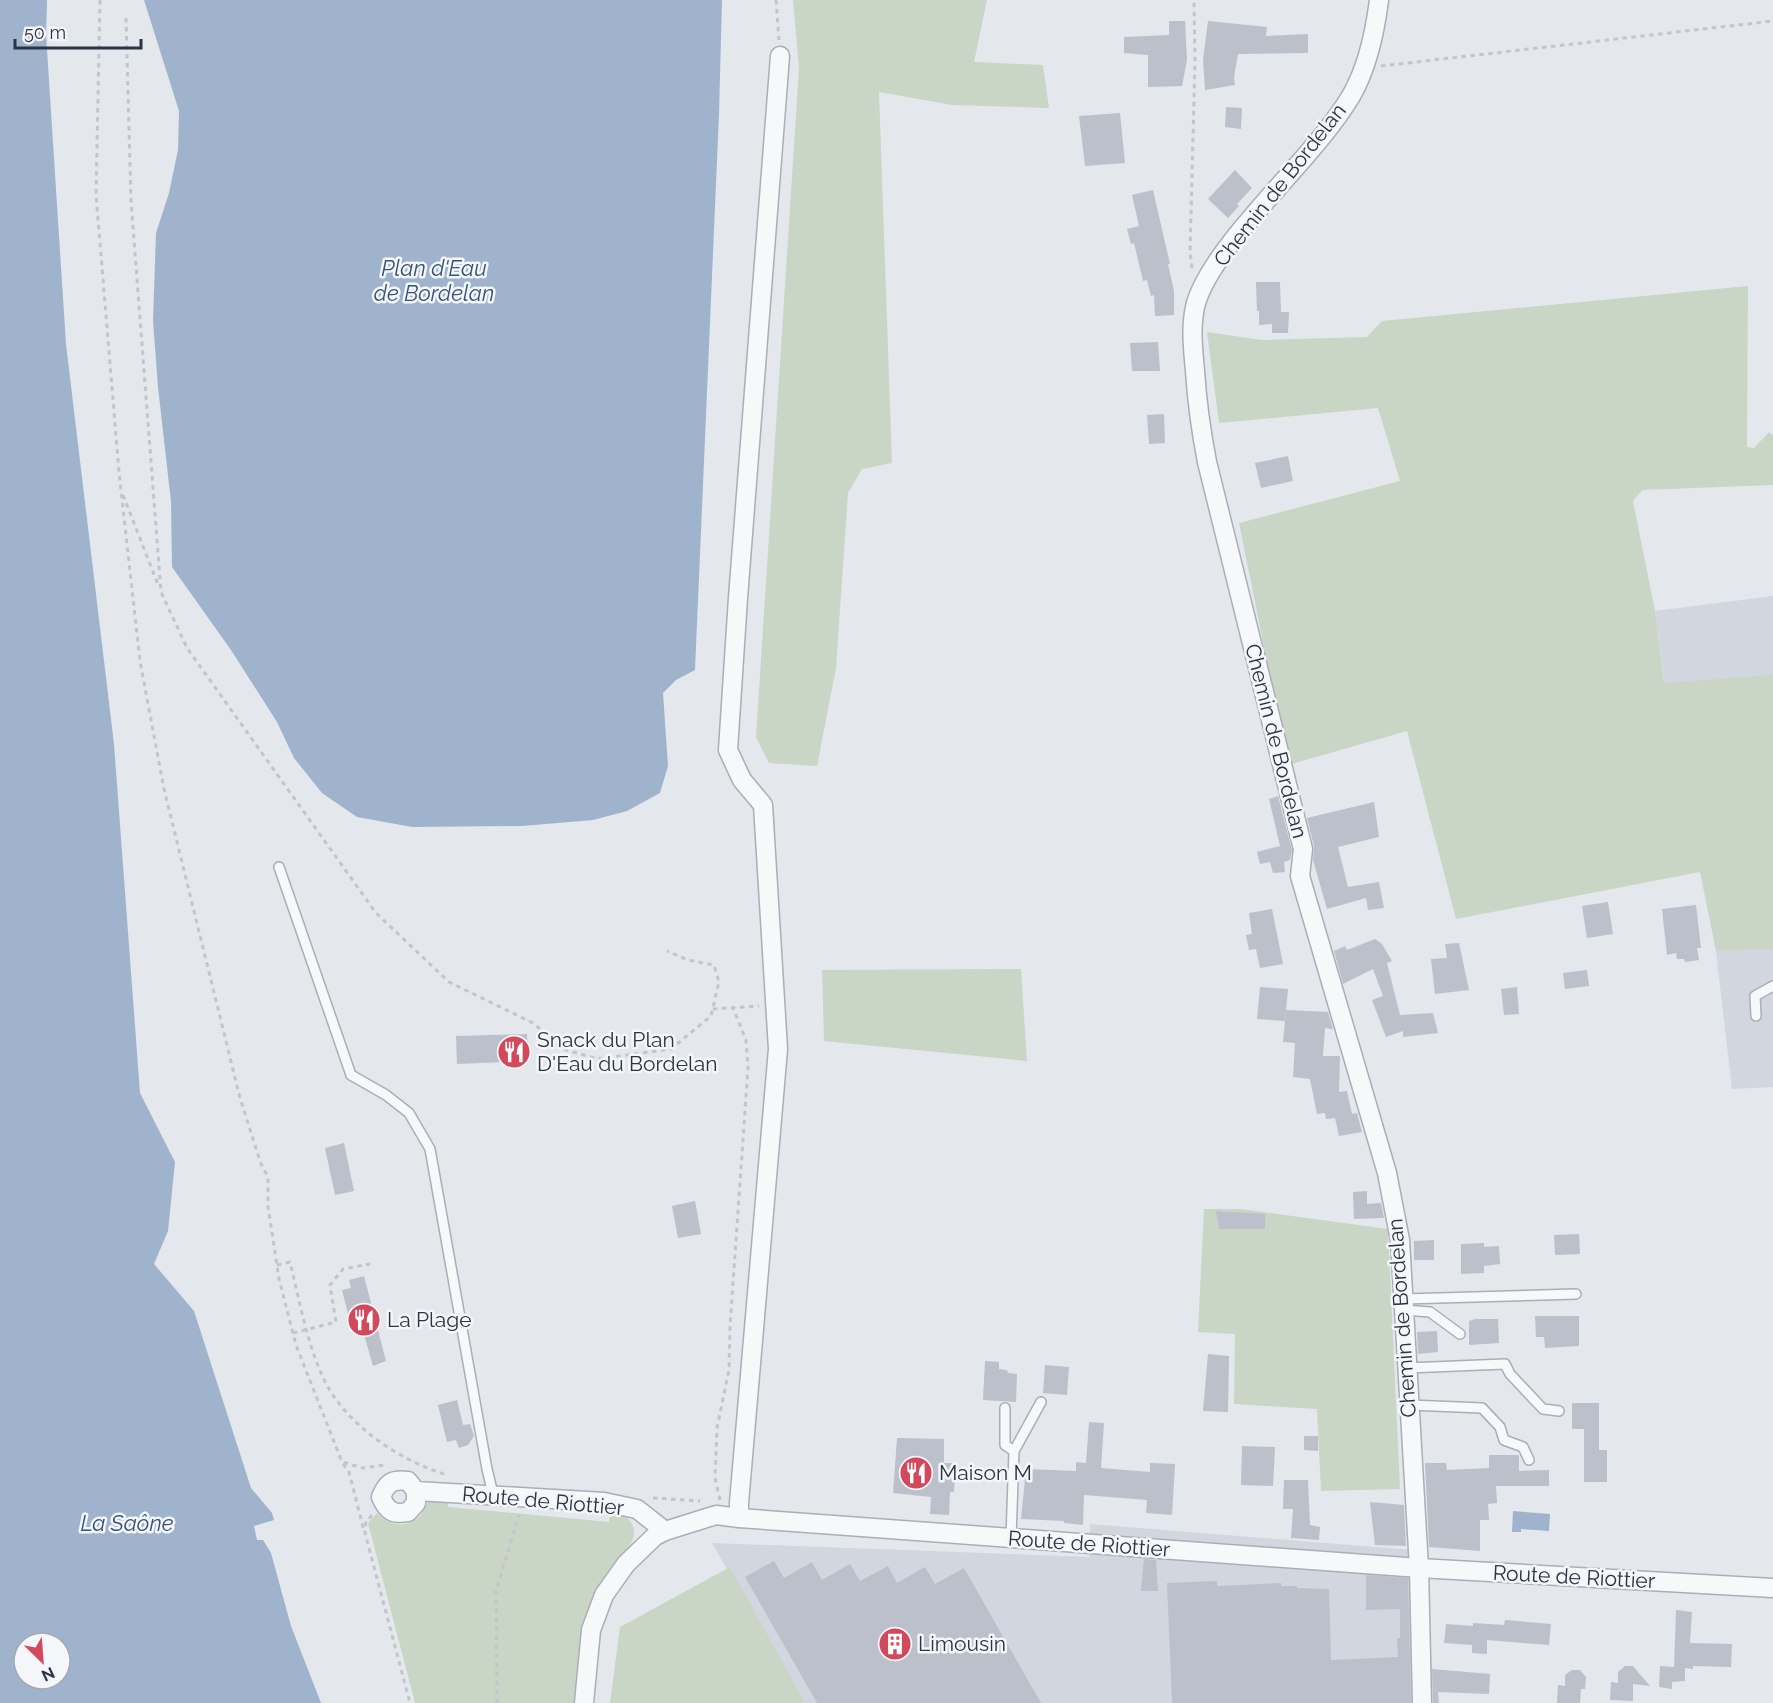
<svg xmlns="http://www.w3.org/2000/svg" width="1773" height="1703" font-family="Raleway,sans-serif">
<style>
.built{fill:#d2d6de}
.green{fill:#c9d6c5}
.water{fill:#9fb4cc;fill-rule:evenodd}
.building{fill:#bbc0ca}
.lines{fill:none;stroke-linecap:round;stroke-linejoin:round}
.lane-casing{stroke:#a9aeb7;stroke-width:12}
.street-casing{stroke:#a9aeb7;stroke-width:21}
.path{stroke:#c2c5cb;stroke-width:3;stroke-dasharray:4.5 4.5;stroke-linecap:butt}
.lane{stroke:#f7f8fa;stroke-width:9}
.street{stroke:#f7f8fa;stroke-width:18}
.labels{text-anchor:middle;stroke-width:5;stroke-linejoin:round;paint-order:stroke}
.street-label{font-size:21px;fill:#2b3445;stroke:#f4f6f9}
.poi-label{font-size:21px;fill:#2b3445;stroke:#f4f6f9;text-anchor:start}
.water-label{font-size:22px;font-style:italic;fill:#34527a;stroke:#f4f6f9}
</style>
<rect width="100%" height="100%" fill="#e4e7ec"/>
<g class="built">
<polygon points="1773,596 1773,679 1665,688 1655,611"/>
<polygon points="1773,949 1773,1087 1732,1089 1716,951"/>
<polygon points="1090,1524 1424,1551 1428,1703 805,1703 712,1543 1089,1557"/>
</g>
<g class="green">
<polygon points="793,0 987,0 974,62 1043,65 1049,108 952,105 879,92 892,463 862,469 848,493 836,668 817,766 769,763 756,737 799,68"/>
<polygon points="1748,286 1747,447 1754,448 1769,432 1773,435 1773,485 1642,490 1633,501 1655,611 1664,683 1773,675 1773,949 1716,951 1700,872 1456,919 1407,731 1288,765 1239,523 1400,481 1378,408 1219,423 1207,332 1262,340 1367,337 1382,321"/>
<polygon points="1021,969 1027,1061 824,1041 822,970"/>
<polygon points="1204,1209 1241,1209 1388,1229 1400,1489 1321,1491 1317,1409 1234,1404 1235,1334 1198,1332"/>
<path d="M448,1497V1507L609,1522L610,1510C622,1514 635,1519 634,1534C633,1548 612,1564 605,1576C585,1612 584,1662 577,1703H415L368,1523L377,1513C387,1525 406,1529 419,1517C424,1512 424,1506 429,1502C435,1499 441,1498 448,1497Z"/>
<polygon points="730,1567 805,1703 610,1703 620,1627"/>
</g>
<g class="water">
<path d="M0,0H47L46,34L66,344L114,744L140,1093L175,1162L168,1231L154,1264L194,1311L251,1488L272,1513L274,1520L254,1526L257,1540H263L271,1553L291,1626L321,1703H0ZM24,1643H60V1679H24Z"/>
<polygon points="144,0 722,0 719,114 695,670 676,680 663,693 668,766 660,793 627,811 593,820 522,826 412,827 357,817 322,793 294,758 277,722 231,650 172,567 171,502 158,387 153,321 156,233 169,193 178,150 179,111"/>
<polygon points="1513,1511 1550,1514 1549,1531 1521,1529 1521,1532 1512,1532"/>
</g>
<g class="building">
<polygon points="1169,21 1185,21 1187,60 1182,86 1148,87 1148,55 1124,53 1124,37 1169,35"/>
<polygon points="1208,21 1267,27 1266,36 1308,34 1308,53 1238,54 1234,77 1235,85 1205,90 1203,59"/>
<polygon points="1226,107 1242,108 1241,129 1225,127"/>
<polygon points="1120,113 1125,163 1085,166 1079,116"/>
<polygon points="1235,170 1252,188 1237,204 1239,206 1228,218 1208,199"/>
<polygon points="1153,190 1170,264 1168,264 1174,291 1174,315 1155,316 1154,295 1151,296 1147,280 1143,281 1134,243 1131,244 1127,229 1139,226 1132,195"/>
<polygon points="1256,282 1280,282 1281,312 1289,312 1288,333 1272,333 1272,324 1259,325 1259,311 1257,311"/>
<polygon points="1158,342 1160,371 1132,371 1130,343"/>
<polygon points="1164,414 1165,443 1149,444 1147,415"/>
<polygon points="1288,456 1293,481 1261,488 1255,463"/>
<polygon points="1278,796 1292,850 1290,860 1284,862 1285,872 1273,873 1270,862 1260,864 1257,852 1280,846 1269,799"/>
<polygon points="1374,802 1379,837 1338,847 1348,887 1379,882 1384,908 1368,910 1366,898 1327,909 1313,860 1314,846 1307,818"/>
<polygon points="1608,902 1613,934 1587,938 1582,906"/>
<polygon points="1696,905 1701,948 1697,948 1699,960 1685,962 1684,959 1677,959 1676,953 1667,955 1662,909"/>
<polygon points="1272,909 1283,964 1260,968 1256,949 1249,950 1246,935 1252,934 1249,913"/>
<polygon points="1375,939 1382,944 1392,961 1387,963 1400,1015 1433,1013 1438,1033 1403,1037 1403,1031 1386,1037 1372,1000 1383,996 1373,969 1343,984 1334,951 1345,946 1347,950"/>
<polygon points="1459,943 1469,990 1435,994 1431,959 1447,958 1445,944"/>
<polygon points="1587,970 1589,986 1565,989 1563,973"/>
<polygon points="1260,987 1288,989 1285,1021 1257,1019"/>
<polygon points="1517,987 1519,1014 1504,1015 1501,989"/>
<polygon points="1286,1010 1328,1012 1333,1029 1325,1028 1323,1056 1340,1056 1339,1092 1347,1091 1352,1114 1357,1113 1362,1132 1339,1136 1335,1118 1326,1119 1325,1113 1317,1114 1310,1079 1293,1077 1295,1043 1283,1042"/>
<polygon points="527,1034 528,1061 457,1064 456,1036"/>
<polygon points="344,1143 354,1191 335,1195 325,1148"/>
<polygon points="1367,1191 1367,1204 1381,1203 1384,1218 1354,1219 1353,1192"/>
<polygon points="695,1201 701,1234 678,1238 672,1206"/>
<polygon points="1216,1211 1265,1214 1265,1229 1219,1229"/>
<polygon points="1579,1234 1580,1254 1555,1255 1554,1235"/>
<polygon points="1434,1240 1434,1260 1414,1260 1414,1241"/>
<polygon points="1484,1243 1484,1247 1499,1246 1500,1264 1484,1266 1484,1273 1461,1274 1461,1244"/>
<polygon points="364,1276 386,1361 373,1366 363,1331 353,1334 342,1290 351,1288 349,1280"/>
<polygon points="1535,1316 1579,1316 1579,1346 1545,1348 1544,1337 1536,1337"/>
<polygon points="1475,1319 1498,1319 1499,1343 1469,1345 1469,1321"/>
<polygon points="1437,1331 1438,1352 1418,1354 1417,1332"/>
<polygon points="1208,1354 1229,1356 1228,1412 1203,1411"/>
<polygon points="985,1361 999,1362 999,1369 1007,1370 1008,1373 1017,1374 1016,1402 983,1400"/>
<polygon points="1045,1365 1069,1367 1067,1395 1043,1393"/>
<polygon points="457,1400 463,1425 470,1424 474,1436 468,1445 459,1448 456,1440 447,1442 438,1405"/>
<polygon points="1572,1403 1599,1403 1599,1450 1607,1450 1607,1482 1584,1482 1584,1429 1572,1429"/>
<polygon points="1089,1422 1104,1423 1101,1468 1150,1472 1150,1463 1175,1464 1172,1515 1146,1513 1147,1500 1084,1495 1083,1525 1064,1523 1064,1521 1021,1519 1026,1469 1076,1471 1076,1462 1086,1463"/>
<polygon points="1304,1436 1318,1436 1318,1451 1304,1450"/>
<polygon points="897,1438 944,1439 944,1463 956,1463 954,1492 950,1492 949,1515 930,1514 931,1497 893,1493"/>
<polygon points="1242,1446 1275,1447 1273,1486 1241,1485"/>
<polygon points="1489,1455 1519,1455 1519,1471 1549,1470 1549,1486 1496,1486 1497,1503 1488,1504 1489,1520 1480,1520 1480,1551 1429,1547 1425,1463 1446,1463 1447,1470 1489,1468"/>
<polygon points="1284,1480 1308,1480 1310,1525 1320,1527 1319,1540 1291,1538 1293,1509 1283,1509"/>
<polygon points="1370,1502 1404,1505 1406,1546 1375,1545"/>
<polygon points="1144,1559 1156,1560 1158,1591 1141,1591"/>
<polygon points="774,1561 784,1578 812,1562 822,1580 850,1564 860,1581 888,1566 897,1583 925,1567 935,1584 964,1568 1041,1703 817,1703 745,1577"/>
<polygon points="1366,1575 1408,1578 1411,1703 1172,1703 1167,1583 1217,1581 1217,1586 1281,1583 1281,1586 1297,1586 1297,1588 1329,1589 1331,1660 1398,1657 1397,1638 1400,1638 1400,1609 1366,1610"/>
<polygon points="1676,1610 1692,1612 1690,1643 1732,1644 1731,1667 1693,1666 1693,1669 1685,1668 1685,1681 1672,1682 1672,1689 1659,1687 1660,1666 1674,1667"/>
<polygon points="1505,1620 1551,1624 1549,1645 1487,1640 1487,1654 1472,1653 1472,1645 1444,1643 1446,1624 1473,1626 1473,1623 1504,1625"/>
<polygon points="1625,1666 1633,1666 1650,1686 1633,1684 1633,1701 1610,1700 1611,1682 1618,1683 1618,1672"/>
<polygon points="1432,1669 1490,1674 1489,1694 1438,1692 1439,1703 1433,1703"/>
<polygon points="1572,1670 1580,1670 1586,1677 1585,1689 1581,1689 1580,1703 1557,1703 1558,1685 1565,1686 1565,1675"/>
</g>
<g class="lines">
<g class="lane-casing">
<g id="lane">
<polyline points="279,867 351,1075 386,1095 409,1113 430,1149 487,1469 493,1494"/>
<polyline points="1756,1016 1755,996 1773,986"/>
<polyline points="1404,1299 1576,1294"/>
<polyline points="1404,1310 1430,1312 1460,1334"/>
<polyline points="1407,1368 1505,1364 1510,1374 1543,1409 1559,1411"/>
<polyline points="1409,1405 1482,1408 1500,1427 1504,1440 1523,1447 1529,1460"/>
<polyline points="1005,1408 1005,1445 1014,1451"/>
<polyline points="1011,1538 1014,1451 1041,1402"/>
</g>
</g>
<g class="street-casing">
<g id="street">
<path d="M1379,0C1375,32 1368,67 1351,96C1327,136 1284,179 1253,216C1233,239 1205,273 1196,303C1190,326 1193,348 1195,371C1197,402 1201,431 1207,462L1303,849L1300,876L1387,1173L1400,1240L1419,1568L1422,1703"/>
<path d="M416,1491V1503L408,1512C393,1515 387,1511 381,1497C387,1482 393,1479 408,1481L416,1491L604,1502L637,1509L665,1531"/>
<polyline points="739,1518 739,1503 778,1049 763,805 742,780 728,750 738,598 780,56"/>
<polyline points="584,1703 591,1630 604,1595 626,1564 655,1536 665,1531 716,1515 739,1518 1419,1568 1773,1588"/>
</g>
</g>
<g class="path">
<polyline points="100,0 96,195 119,472 140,661 164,789 240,1098 261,1164 268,1177 268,1206 279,1279 296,1345 342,1462 363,1468 385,1465"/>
<polyline points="776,0 779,40"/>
<polyline points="126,18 131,201 161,592 187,648 376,913 449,982 533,1023 563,1049 598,1059 671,1049 711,1016 719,982 714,965 688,960 667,951"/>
<polyline points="1381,66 1773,21"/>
<polyline points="1192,268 1190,253 1195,60 1194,0"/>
<polyline points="123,495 159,587"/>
<polyline points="713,1009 759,1006"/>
<path d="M277,1265L290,1262C299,1299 306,1338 321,1373C342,1423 398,1460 447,1475"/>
<polyline points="293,1333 336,1322 330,1285 343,1269 370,1264"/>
<polyline points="343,1464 349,1472 364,1531"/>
<polyline points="653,1498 700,1501"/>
<polyline points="720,1500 715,1478 717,1428 729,1370 730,1326 748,1068 746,1040 733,1008"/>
<polyline points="372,1515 366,1522 365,1533 410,1703"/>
<polyline points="497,1703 496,1591 519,1515"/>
</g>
<use href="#lane" class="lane"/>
<use href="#street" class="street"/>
</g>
<defs>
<g id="restaurant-disc" transform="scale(1.725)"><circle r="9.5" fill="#d1495b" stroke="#f4f6f9"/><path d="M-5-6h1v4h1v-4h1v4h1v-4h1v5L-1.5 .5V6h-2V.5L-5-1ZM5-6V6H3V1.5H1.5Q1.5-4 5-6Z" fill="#fff"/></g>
<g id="building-disc" transform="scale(1.725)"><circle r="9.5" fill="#d1495b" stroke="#f4f6f9"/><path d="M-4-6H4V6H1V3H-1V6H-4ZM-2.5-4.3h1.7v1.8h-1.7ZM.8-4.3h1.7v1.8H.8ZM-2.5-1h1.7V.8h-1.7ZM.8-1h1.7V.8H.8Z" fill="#fff"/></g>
</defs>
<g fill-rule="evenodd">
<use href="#restaurant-disc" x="514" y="1052"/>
<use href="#restaurant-disc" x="364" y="1320"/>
<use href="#restaurant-disc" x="916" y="1473"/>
<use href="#building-disc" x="895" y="1644"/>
</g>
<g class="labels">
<g class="street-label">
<text transform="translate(1280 185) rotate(-52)" y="7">Chemin de Bordelan</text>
<text transform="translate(1276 741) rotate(76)" y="7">Chemin de Bordelan</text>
<text transform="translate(1402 1318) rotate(-94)" y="7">Chemin de Bordelan</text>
<text transform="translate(543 1501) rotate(5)" y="7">Route de Riottier</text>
<text transform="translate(1089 1544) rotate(4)" y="7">Route de Riottier</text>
<text transform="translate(1574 1577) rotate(3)" y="7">Route de Riottier</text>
</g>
<g class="poi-label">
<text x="537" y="1047">Snack du Plan<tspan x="537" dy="24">D'Eau du Bordelan</tspan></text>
<text x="387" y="1327">La Plage</text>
<text x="939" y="1480">Maison M</text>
<text x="918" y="1651">Limousin</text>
</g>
<g class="water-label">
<text x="434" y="276">Plan d'Eau<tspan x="434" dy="25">de Bordelan</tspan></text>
<text x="127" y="1531">La Saône</text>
</g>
</g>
<g transform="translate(42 1661) rotate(155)"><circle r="28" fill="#f4f6f9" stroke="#a4a8b1" stroke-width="1.5"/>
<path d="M0-4.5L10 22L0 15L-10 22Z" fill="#d1495b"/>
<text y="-9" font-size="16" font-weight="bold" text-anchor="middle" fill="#2b3445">N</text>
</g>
<path d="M15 39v9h126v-9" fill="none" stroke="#2b3445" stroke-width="3"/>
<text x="24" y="39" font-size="18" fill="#2b3445" stroke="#f4f6f9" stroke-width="4.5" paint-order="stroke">50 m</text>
</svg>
